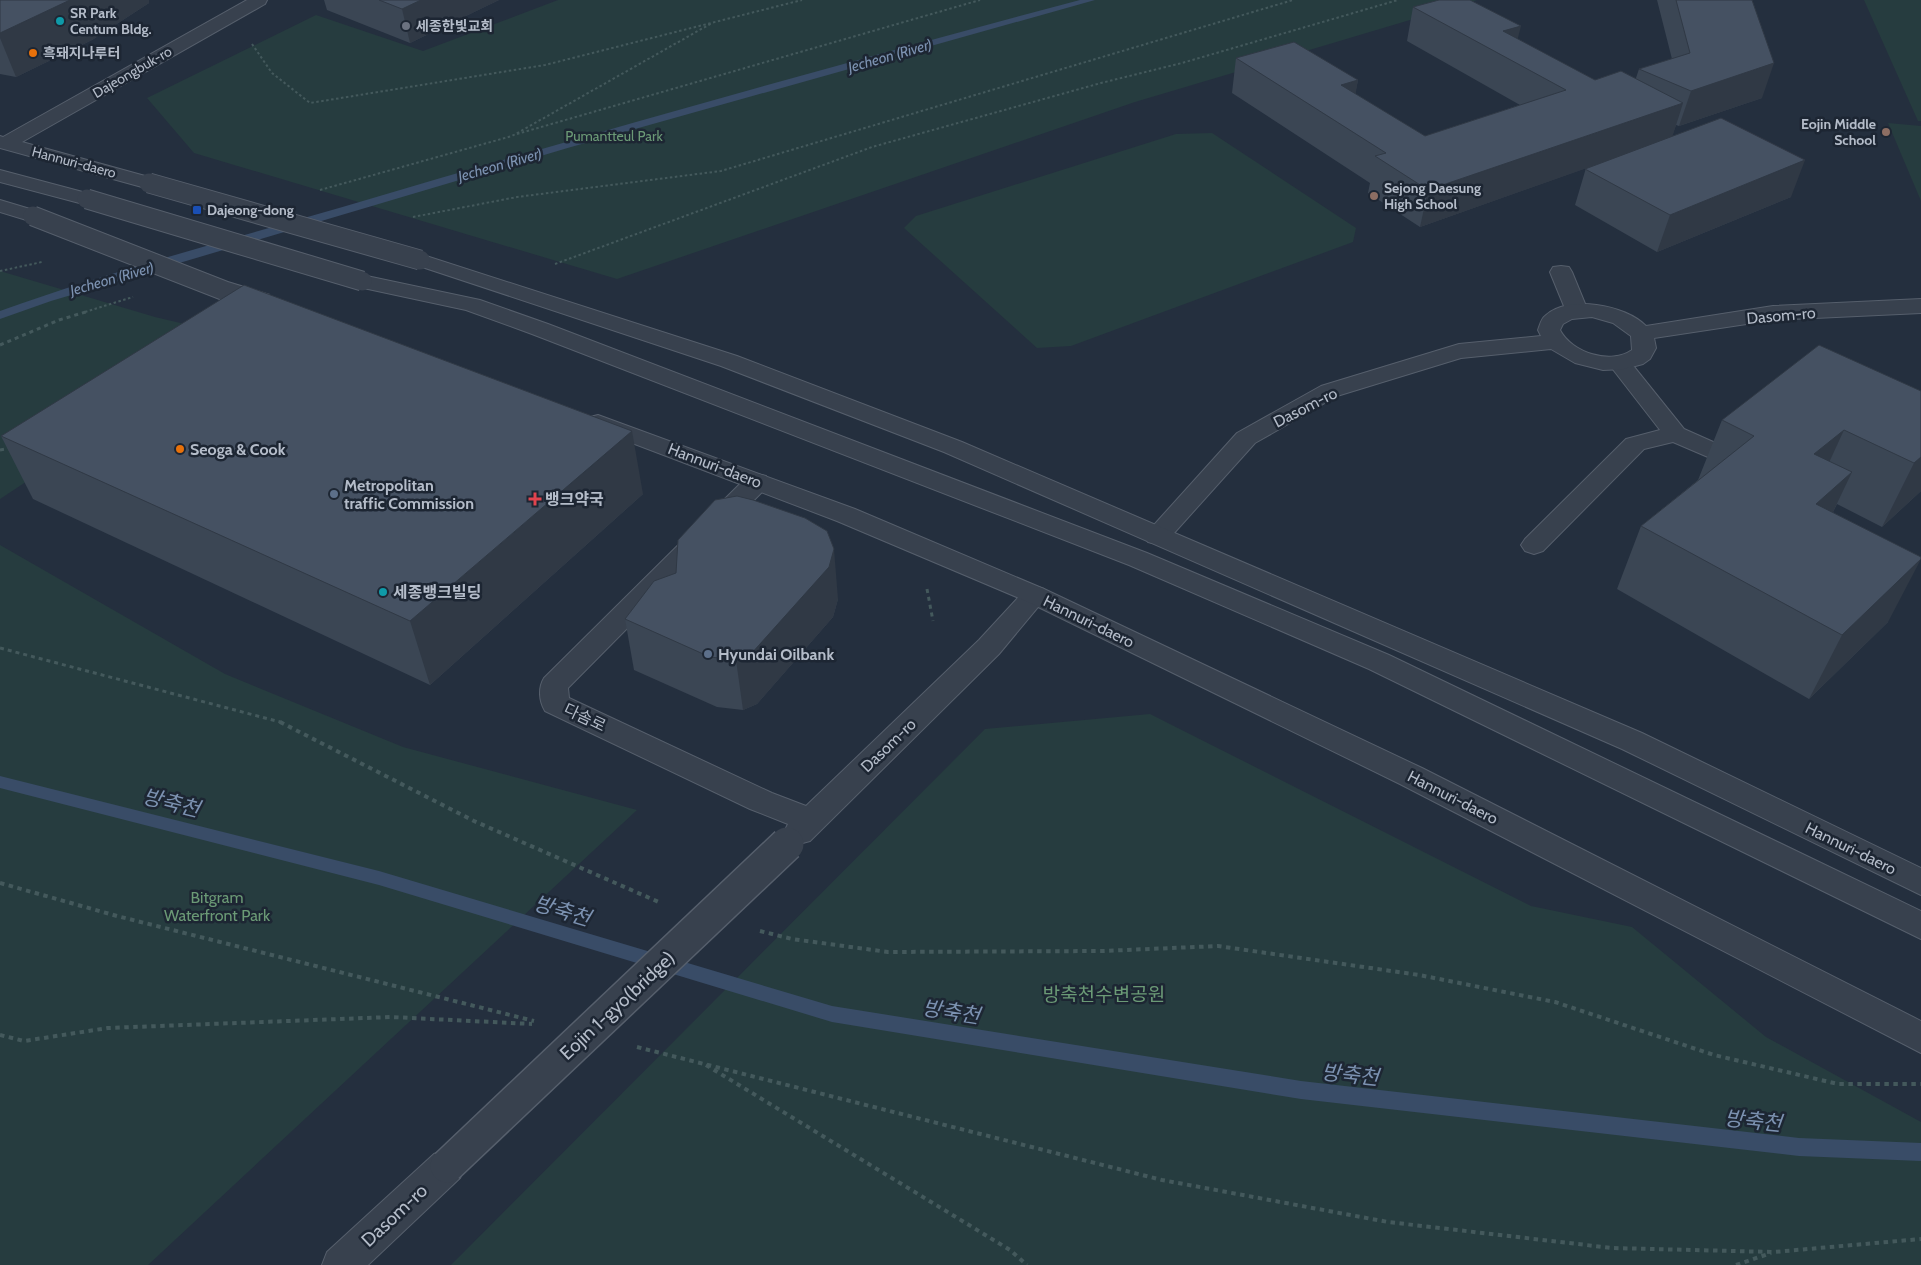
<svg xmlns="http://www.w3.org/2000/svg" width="1921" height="1265" font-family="Cabin,'Noto Sans KR',sans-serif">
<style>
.green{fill:#263c3f}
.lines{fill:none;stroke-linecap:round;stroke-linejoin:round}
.stream{fill:#394c67;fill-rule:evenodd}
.service-casing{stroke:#565f6c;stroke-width:2}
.minor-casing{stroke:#565f6c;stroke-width:2}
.tertiary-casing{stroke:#565f6c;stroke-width:2}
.path-far2{stroke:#44595c;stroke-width:2;stroke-dasharray:2.5 2.5;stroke-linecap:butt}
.path-far1{stroke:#44595c;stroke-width:3;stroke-dasharray:4 4;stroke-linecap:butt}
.path{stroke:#44595c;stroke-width:4;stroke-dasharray:4.5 4.5;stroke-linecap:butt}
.service{fill:#38414e;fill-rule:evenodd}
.minor{fill:#38414e;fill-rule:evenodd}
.tertiary{fill:#38414e;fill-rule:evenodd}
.service-bridge-casing{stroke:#565f6c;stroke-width:21;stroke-linecap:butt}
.minor-bridge-casing{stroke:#565f6c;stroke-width:36;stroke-linecap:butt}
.tertiary-bridge-casing{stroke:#565f6c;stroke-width:21;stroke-linecap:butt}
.service-bridge{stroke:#38414e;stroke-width:19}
.minor-bridge{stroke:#38414e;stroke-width:33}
.tertiary-bridge{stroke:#38414e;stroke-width:19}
.wall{fill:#3b4654}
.shaded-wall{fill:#303945}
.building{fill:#455162;stroke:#303945}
.culture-dot{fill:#0f9aa8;stroke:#1d2633;stroke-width:2}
.worship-dot{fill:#6b7280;stroke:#1d2633;stroke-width:2}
.food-dot{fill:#e8710a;stroke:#1d2633;stroke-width:2}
.education-dot{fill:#8d6e63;stroke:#1d2633;stroke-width:2}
.transit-dot{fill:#1a4fb4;stroke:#1d2633;stroke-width:2}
.service-dot{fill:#5c6f8a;stroke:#1d2633;stroke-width:2}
.health-dot{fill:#e0444e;stroke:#1d2633;stroke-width:2}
.labels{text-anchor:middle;stroke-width:5;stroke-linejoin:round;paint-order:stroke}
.far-poi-label{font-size:14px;font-weight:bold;fill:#b4bcc9;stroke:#1d2633;text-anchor:start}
.far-street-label{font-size:14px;fill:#b4bcc9;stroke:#1d2633}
.far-park-label{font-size:14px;fill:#6b9a76;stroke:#1d2633}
.far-water-label{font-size:15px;font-style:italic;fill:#7c92b1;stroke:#1d2633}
.street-label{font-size:16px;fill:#b4bcc9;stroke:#1d2633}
.poi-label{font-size:16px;font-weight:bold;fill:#b4bcc9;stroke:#1d2633;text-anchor:start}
.park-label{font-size:16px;fill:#6b9a76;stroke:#1d2633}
.near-park-label{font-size:19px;fill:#6b9a76;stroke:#1d2633}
.near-street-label{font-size:19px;fill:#b4bcc9;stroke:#1d2633}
.near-water-label{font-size:21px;font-style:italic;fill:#7c92b1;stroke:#1d2633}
</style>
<rect width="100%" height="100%" fill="#242f3e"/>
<g class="green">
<polygon points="558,0 1477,0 1135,102 617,279 194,153 147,98 316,15 423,51"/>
<polygon points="1864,0 1921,0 1921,121 1918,121"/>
<polygon points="1888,123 1921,126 1921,201"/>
<polygon points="1212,133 1356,228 1353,242 1071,346 1037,348 904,228 916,216 1176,134"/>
<polygon points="0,271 155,317 244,338 0,499"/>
<polygon points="0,545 225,674 403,747 637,810 148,1265 0,1265"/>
<polygon points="1150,714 1531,906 1632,927 1766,1037 1921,1122 1921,1265 451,1265 985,729"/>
</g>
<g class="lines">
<g class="stream">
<path d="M1080,0H1095L571,147L51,301L0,319V311C122,267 249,235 373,198C608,129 843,63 1080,0Z"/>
<polygon points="0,776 379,871 832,1006 1301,1081 1799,1138 1921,1143 1921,1161 1799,1156 1301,1099 832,1022 379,885 0,788"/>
</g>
<g class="service-casing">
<g id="service">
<polygon points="0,170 94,195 97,199 94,203 87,205 0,182"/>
<polygon points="1561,266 1569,267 1572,272 1588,311 1585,316 1577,318 1569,316 1566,311 1550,272 1553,267"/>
<polygon points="362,275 480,300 548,324 1147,553 1389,655 1921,911 1921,939 1369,669 1129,565 532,334 466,310 354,286 351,281 354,276"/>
<polygon points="1619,356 1627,358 1684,429 1738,453 1741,458 1738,463 1729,466 1673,442 1644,449 1543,551 1534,554 1525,551 1521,545 1525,539 1626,439 1660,430 1608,363 1611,358"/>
</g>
</g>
<g class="minor-casing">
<g id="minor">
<path d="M1921,299V313L1773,320L1654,338L1656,348L1650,359L1643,364L1624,369L1603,370L1575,363L1551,349L1461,358L1337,396L1255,443L1166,542L1157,544L1148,542L1144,536L1237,433L1321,386L1459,344L1541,336L1538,330C1540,325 1541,319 1545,316C1568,294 1626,305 1646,326L1773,306ZM1592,317L1613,323L1631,336L1632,350C1611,365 1572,353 1560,330L1563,324L1572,319Z"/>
<path d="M757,474L766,476L769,482L766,488L568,688L569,698L772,793L806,806L979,640L1026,589L1035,586L1044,589L1048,595L999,654L810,841L799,844L788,841L784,832L788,824L750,809L545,711C539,701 538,688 544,678L748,476Z"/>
<polygon points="447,1149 460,1154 465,1166 460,1178 368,1265 322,1265 327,1252 434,1154"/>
</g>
</g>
<g class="tertiary-casing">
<g id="tertiary">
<polygon points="247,0 267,0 265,4 22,142 156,179 159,183 156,187 142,187 0,148 0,136 3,137"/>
<polygon points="0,200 40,212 43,216 40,220 33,222 0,212"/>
<polygon points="420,254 737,356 962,442 1642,733 1921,868 1921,895 1622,749 944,452 721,366 413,264 409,260 413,256"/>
<polygon points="598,415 855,509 1044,589 1422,768 1921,1021 1921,1053 1400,784 1026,601 837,521 590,427 586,422 590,417"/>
</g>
</g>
<g class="path-far2">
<polyline points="252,44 272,73 310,103 545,65 802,0"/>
<polyline points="517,134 980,0"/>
<polyline points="320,190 512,136 712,23"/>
<polyline points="413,217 517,197 721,171 1293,0"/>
<polyline points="555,264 872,147 1101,83 1182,63 1398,0"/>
<polyline points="0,271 42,262"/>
<polyline points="85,312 133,297"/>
</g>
<g class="path-far1">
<polyline points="0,345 59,320 89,311"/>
<polyline points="0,450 12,448"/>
<polyline points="927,589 933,621"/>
<polyline points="0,648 284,723"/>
</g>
<g class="path">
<polyline points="280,722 474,821 661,903"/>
<polyline points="0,883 117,916 534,1021"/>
<polyline points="760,931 792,939 888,952 1103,951 1218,946 1419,975 1555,1002 1714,1055 1838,1084 1921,1084"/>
<polyline points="0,1035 24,1041 108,1028 391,1017 532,1024"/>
<polyline points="637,1047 1162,1180 1388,1222 1612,1248 1774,1252 1921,1239"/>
<polyline points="706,1065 1010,1250 1027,1265"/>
<polyline points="1736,1265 1771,1253"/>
</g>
<use href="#service" class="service"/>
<use href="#minor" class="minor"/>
<use href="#tertiary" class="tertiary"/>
<g class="service-bridge-casing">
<polyline id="service-bridge" points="87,199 362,281"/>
</g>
<g class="minor-bridge-casing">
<polyline id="minor-bridge" points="447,1166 787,844"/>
</g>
<g class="tertiary-bridge-casing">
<g id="tertiary-bridge">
<polyline points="149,183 420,260"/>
<polyline points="33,216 225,291 267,304"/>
</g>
</g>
<use href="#service-bridge" class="service-bridge"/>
<use href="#minor-bridge" class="minor-bridge"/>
<use href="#tertiary-bridge" class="tertiary-bridge"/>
</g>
<g class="wall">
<polygon points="0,0 149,0 149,3 92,40 16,77 0,74"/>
<polygon points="324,0 499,0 410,43 327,10"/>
<polygon points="1657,0 1752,0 1762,98 1679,126 1676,125 1672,136 1791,197 1657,252 1575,205 1586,168 1420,227 1368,193 1370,183 1232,93 1236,58 1358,80 1355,94 1425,136 1520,105 1407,41 1413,7 1517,39 1595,80 1636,78 1639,69 1672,59"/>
<polygon points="1921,391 1921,491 1882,527 1837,504 1833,512 1888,622 1809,699 1617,589 1641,526 1698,480 1722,420"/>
<polygon points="1,436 643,494 430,685 33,499"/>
<polygon points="838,599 833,617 757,704 743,710 717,707 634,670 625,619"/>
</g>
<g class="shaded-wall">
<polygon points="70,0 149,0 149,3 92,40 16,77 0,38 0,33"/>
<polygon points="421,0 499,0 410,43 402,9"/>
<polygon points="1521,26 1512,61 1503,31"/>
<polygon points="1774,63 1762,98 1679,126 1691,91"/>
<polygon points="1358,80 1352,115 1341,85"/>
<polygon points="1683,103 1672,138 1420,227 1428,190"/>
<polygon points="1805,160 1791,197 1657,252 1670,215"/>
<polygon points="1844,430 1815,493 1814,454"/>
<polygon points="632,431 643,494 430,685 410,621"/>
<polygon points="1921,457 1921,491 1882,527 1914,463"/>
<polygon points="1852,472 1822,535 1816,504"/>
<polygon points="834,549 838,599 833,617 757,704 743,710 736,660"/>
<polygon points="1921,559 1888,622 1809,699 1842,635"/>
</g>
<g class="building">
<polygon points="0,0 70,0 0,33"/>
<polygon points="379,0 421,0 402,9"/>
<polygon points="1439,0 1470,0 1521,26 1503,31 1595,80 1621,71 1683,103 1428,190 1375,156 1386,153 1236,58 1294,42 1358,80 1341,85 1425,136 1566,90 1413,7"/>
<polygon points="1676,0 1752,0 1774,63 1691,91 1639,69 1690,53"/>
<polygon points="1721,118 1805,160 1670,215 1585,169"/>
<polygon points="244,285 632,431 410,621 1,436"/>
<polygon points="1819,345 1921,391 1921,457 1914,463 1844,430 1814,454 1852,472 1816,504 1921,557 1921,559 1842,635 1641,526 1754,436 1722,420"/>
<polygon points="737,496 753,500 805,518 827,531 834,549 829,567 751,654 736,660 710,657 625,619 654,581 676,573 678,540 715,500"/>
</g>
<g class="culture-dot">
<circle cx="60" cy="21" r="5"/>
<circle cx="383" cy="592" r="5"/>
</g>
<circle class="worship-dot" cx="406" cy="26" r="5"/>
<g class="food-dot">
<circle cx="33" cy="53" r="5"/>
<circle cx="180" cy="449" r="5"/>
</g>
<g class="education-dot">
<circle cx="1886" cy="132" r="5"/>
<circle cx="1374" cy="196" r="5"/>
</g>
<rect class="transit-dot" x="192" y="205" width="10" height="10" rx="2.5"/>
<g class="service-dot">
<circle cx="334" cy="494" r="5"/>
<circle cx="708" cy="654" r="5"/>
</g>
<path class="health-dot" d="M532.5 491.5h5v5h5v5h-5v5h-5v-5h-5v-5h5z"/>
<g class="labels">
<g class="far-poi-label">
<text x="70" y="18">SR Park<tspan x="70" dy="16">Centum Bldg.</tspan></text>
<text x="416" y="31">세종한빛교회</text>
<text x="43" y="58">흑돼지나루터</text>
<text x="1876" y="129" text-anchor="end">Eojin Middle<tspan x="1876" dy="16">School</tspan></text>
<text x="1384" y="193">Sejong Daesung<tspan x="1384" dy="16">High School</tspan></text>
<text x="207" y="215">Dajeong-dong</text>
</g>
<g class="far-street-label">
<text transform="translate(132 72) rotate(-30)" y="5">Dajeongbuk-ro</text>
<text transform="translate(74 162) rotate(15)" y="5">Hannuri-daero</text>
</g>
<g class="far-park-label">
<text x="614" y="141">Pumantteul Park</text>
</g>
<g class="far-water-label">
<text transform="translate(890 56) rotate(-16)" y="5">Jecheon (River)</text>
<text transform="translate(500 165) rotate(-16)" y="5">Jecheon (River)</text>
<text transform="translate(112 279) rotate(-16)" y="5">Jecheon (River)</text>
</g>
<g class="street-label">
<text transform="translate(1781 315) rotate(-5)" y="6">Dasom-ro</text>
<text transform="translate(1305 407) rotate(-27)" y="6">Dasom-ro</text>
<text transform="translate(715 465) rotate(21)" y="6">Hannuri-daero</text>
<text transform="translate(1089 621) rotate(26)" y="6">Hannuri-daero</text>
<text transform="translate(585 717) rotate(25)" y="6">다솜로</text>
<text transform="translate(888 745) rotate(-44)" y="6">Dasom-ro</text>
<text transform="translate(1453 797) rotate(27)" y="6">Hannuri-daero</text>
<text transform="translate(1851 848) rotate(26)" y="6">Hannuri-daero</text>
</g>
<g class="poi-label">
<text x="190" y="455">Seoga &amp; Cook</text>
<text x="344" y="491">Metropolitan<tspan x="344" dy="18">traffic Commission</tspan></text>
<text x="545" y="505">뱅크약국</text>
<text x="393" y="598">세종뱅크빌딩</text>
<text x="718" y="660">Hyundai Oilbank</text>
</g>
<g class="park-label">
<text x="217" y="903">Bitgram<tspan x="217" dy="18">Waterfront Park</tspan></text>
</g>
<g class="near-park-label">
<text x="1104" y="1001">방축천수변공원</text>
</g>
<g class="near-street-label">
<text transform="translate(617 1005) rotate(-43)" y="7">Eojin 1-gyo(bridge)</text>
<text transform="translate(394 1215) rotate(-43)" y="7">Dasom-ro</text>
</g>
<g class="near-water-label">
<text transform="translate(171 803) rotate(14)" y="7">방축천</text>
<text transform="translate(562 911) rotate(17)" y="7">방축천</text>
<text transform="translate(951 1012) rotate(9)" y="7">방축천</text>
<text transform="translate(1350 1075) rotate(6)" y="7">방축천</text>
<text transform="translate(1753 1121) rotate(6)" y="7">방축천</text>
</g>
</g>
</svg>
